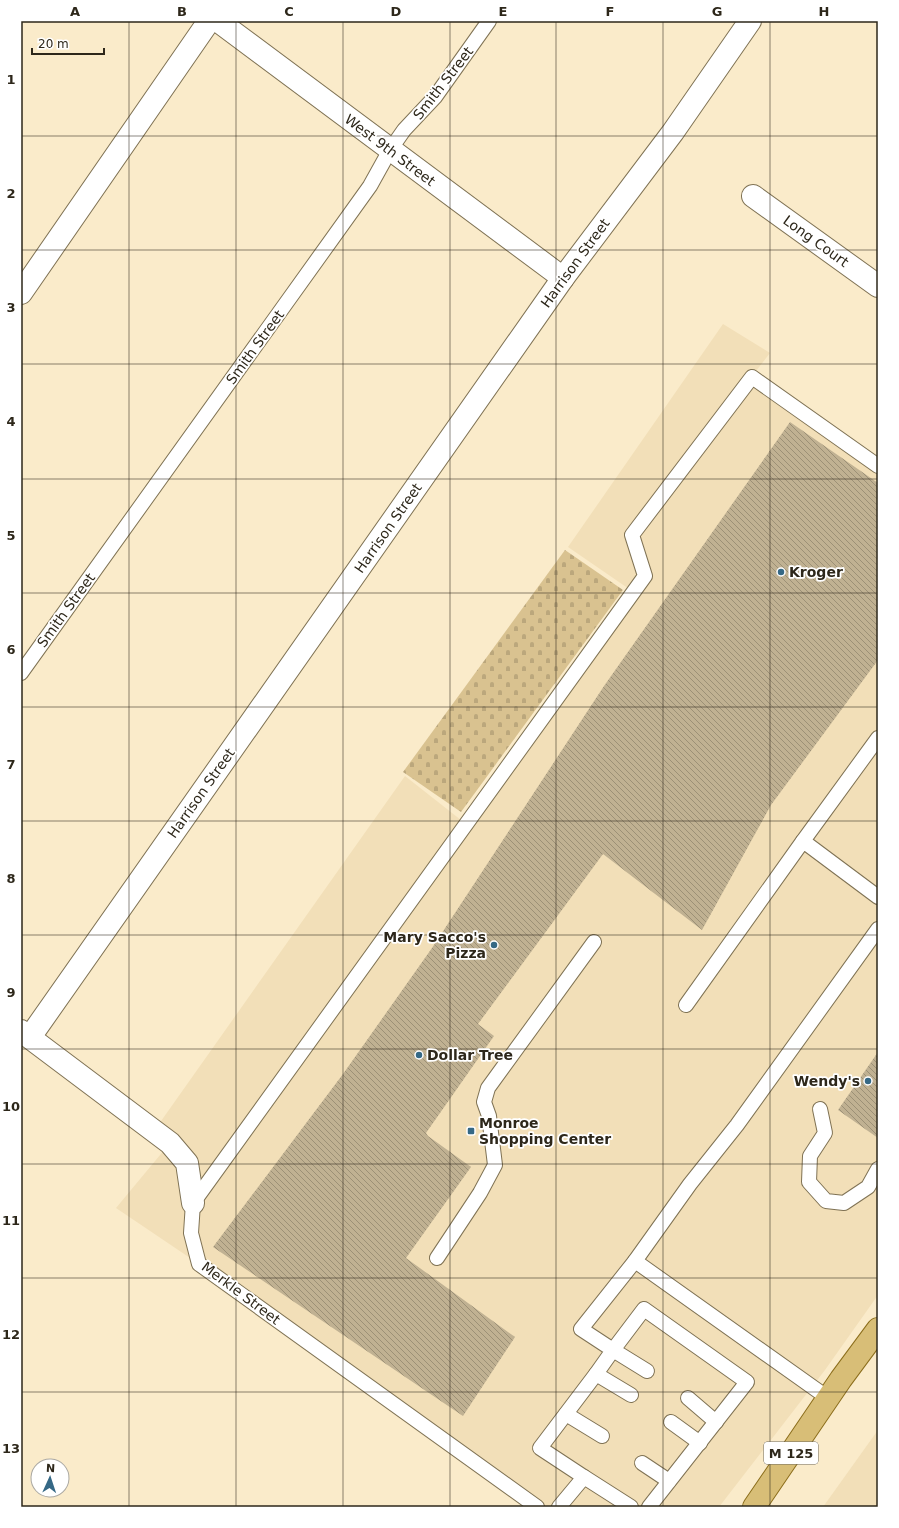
<svg xmlns="http://www.w3.org/2000/svg" width="899" height="1528" font-family="'DejaVu Sans',sans-serif">
<style>
.built{fill:#f2dfb8}
.cemetery{fill:url(#cemetery-stones)}
.building{fill:url(#building-back-hatch)}
.lines{fill:none;stroke-linecap:round;stroke-linejoin:round}
.lane-casing{stroke:#7f7254;stroke-width:16}
.street-casing{stroke:#7f7254;stroke-width:24}
.primary-casing{stroke:#8b6d1b;stroke-width:24}
.lane{stroke:#fff;stroke-width:14}
.street{stroke:#fff;stroke-width:22}
.primary{stroke:#d8be77;stroke-width:22}
.grid{fill:none;stroke:#2d271a;stroke-width:1;stroke-opacity:0.55}
.poi-dot{fill:#356885;stroke:#fff;stroke-width:1.5}
.labels{text-anchor:middle;stroke-width:3.5;stroke-linejoin:round;paint-order:stroke}
.shield{fill:#fff;stroke:#6c685f;stroke-width:1}
.shield-label{font-size:13px;font-weight:bold;fill:#2d271a}
.street-label{font-size:14px;fill:#2d271a;stroke:#fff}
.poi-label{font-size:14px;font-weight:bold;fill:#2d271a;stroke:#fff;text-anchor:start}
.neatline{fill:none;stroke:#2d271a;stroke-width:1.5}
.grid-label{font-size:13px;text-anchor:middle;font-weight:bold;fill:#2d271a}
</style>
<defs>
<pattern id="cemetery-stones" width="16" height="16" patternUnits="userSpaceOnUse"><rect width="16" height="16" fill="#d9c290"/><path d="M2 7V4a2 2 0 0 1 4 0v3zM10 15v-3a2 2 0 0 1 4 0v3z" fill="#bba77c"/></pattern>
<pattern id="building-back-hatch" width="6" height="6" patternUnits="userSpaceOnUse"><rect width="6" height="6" fill="#c0b192"/><path d="M-1 5l2 2M0 0l6 6M5-1l2 2" fill="none" stroke="#9c9076"/></pattern>
</defs>
<rect width="100%" height="100%" fill="#faebca"/>
<g class="built">
<polygon points="723,324 770,353 752,376 878,466 878,1295 825,1370 719,1507 537,1507 199,1264 116,1208 170,1143 154,1131 405,776 466,824 632,591 568,547"/>
<polygon points="878,1430 878,1507 823,1507"/>
</g>
<polygon class="cemetery" points="565,550 623,590 461,812 403,772"/>
<g class="building">
<polygon points="790,422 878,483 878,660 771,805 702,930 603,854 478,1024 494,1036 426,1133 428,1136 471,1167 406,1258 515,1337 463,1416 213,1247 343,1074 432,948 604,686"/>
<polygon points="878,1052 878,1138 838,1110"/>
</g>
<g class="lines">
<g class="lane-casing">
<g id="lane">
<polyline points="21,673 370,186 390,150 404,130 435,97 489,21"/>
<polyline points="803,841 878,738"/>
<polyline points="686,1005 803,841 878,897"/>
<polyline points="820,1109 825,1133 810,1156 809,1182 826,1201 844,1203 868,1187 878,1169"/>
<polyline points="437,1258 480,1193 495,1165 489,1116 484,1102 488,1088 594,942"/>
<polyline points="635,1261 828,1398"/>
<polyline points="647,1371 613,1350 644,1309 747,1382 649,1507"/>
<polyline points="631,1395 596,1374 613,1350 581,1329 635,1261 690,1184 737,1125 878,929"/>
<polyline points="688,1398 716,1422"/>
<polyline points="566,1414 602,1436"/>
<polyline points="671,1422 700,1443"/>
<polyline points="642,1463 669,1481"/>
<polyline points="584,1477 540,1448 596,1374"/>
<polyline points="537,1507 199,1264 191,1233 193,1203 645,576 632,535 752,377 878,466"/>
<polyline points="559,1507 584,1477 631,1507"/>
</g>
</g>
<g class="street-casing">
<g id="street">
<polyline points="218,21 563,278"/>
<polyline points="753,196 878,286"/>
<polyline points="21,293 209,21"/>
<polyline points="21,1031 170,1143 187,1163 193,1203"/>
<polyline points="30,1037 563,278 673,132 750,21"/>
</g>
</g>
<g class="primary-casing">
<polyline id="primary" points="754,1507 841,1379 878,1329"/>
</g>
<use href="#lane" class="lane"/>
<use href="#street" class="street"/>
<use href="#primary" class="primary"/>
</g>
<path class="grid" d="M129,21V1507M236,21V1507M343,21V1507M450,21V1507M556,21V1507M663,21V1507M770,21V1507M21,136H878M21,250H878M21,364H878M21,479H878M21,593H878M21,707H878M21,821H878M21,935H878M21,1049H878M21,1164H878M21,1278H878M21,1392H878"/>
<g class="poi-dot">
<circle cx="781" cy="572" r="4"/>
<circle cx="494" cy="945" r="4"/>
<circle cx="419" cy="1055" r="4"/>
<circle cx="868" cy="1081" r="4"/>
<rect x="467" y="1127" width="8" height="8" rx="2"/>
</g>
<g class="labels">
<rect class="shield" x="764" y="1442" width="54" height="22" rx="3"/>
<g class="shield-label">
<text x="791" y="1458">M 125</text>
</g>
<g class="street-label">
<text transform="translate(443 83) rotate(-52)" y="5">Smith Street</text>
<text transform="translate(390 150) rotate(37)" y="5">West 9th Street</text>
<text transform="translate(816 241) rotate(36)" y="5">Long Court</text>
<text transform="translate(575 263) rotate(-54)" y="5">Harrison Street</text>
<text transform="translate(255 347) rotate(-54)" y="5">Smith Street</text>
<text transform="translate(388 528) rotate(-55)" y="5">Harrison Street</text>
<text transform="translate(66 610) rotate(-54)" y="5">Smith Street</text>
<text transform="translate(201 793) rotate(-55)" y="5">Harrison Street</text>
<text transform="translate(241 1293) rotate(37)" y="5">Merkle Street</text>
</g>
<g class="poi-label">
<text x="789" y="577">Kroger</text>
<text x="486" y="942" text-anchor="end">Mary Sacco's<tspan x="486" dy="16">Pizza</tspan></text>
<text x="427" y="1060">Dollar Tree</text>
<text x="860" y="1086" text-anchor="end">Wendy's</text>
<text x="479" y="1128">Monroe<tspan x="479" dy="16">Shopping Center</tspan></text>
</g>
</g>
<rect width="899" height="1528" fill="none" stroke="#ffffff" stroke-width="44"/>
<g transform="translate(50 1478) rotate(3)"><circle r="19" fill="#ffffff" stroke="#aba9a3"/>
<path d="M0-3L7 15L0 10L-7 15Z" fill="#356885"/>
<text y="-6" font-size="11" font-weight="bold" text-anchor="middle" fill="#2d271a">N</text>
</g>
<path d="M32 48v6h72v-6" fill="none" stroke="#2d271a" stroke-width="2"/>
<text x="38" y="48" font-size="12" fill="#2d271a" stroke="#ffffff" stroke-width="3" paint-order="stroke">20 m</text>
<rect x="22" y="22" width="855" height="1484" class="neatline"/>
<g class="grid-label">
<text x="75" y="16">A</text>
<text x="182" y="16">B</text>
<text x="289" y="16">C</text>
<text x="396" y="16">D</text>
<text x="503" y="16">E</text>
<text x="610" y="16">F</text>
<text x="717" y="16">G</text>
<text x="824" y="16">H</text>
<text x="11" y="84">1</text>
<text x="11" y="198">2</text>
<text x="11" y="312">3</text>
<text x="11" y="426">4</text>
<text x="11" y="540">5</text>
<text x="11" y="654">6</text>
<text x="11" y="769">7</text>
<text x="11" y="883">8</text>
<text x="11" y="997">9</text>
<text x="11" y="1111">10</text>
<text x="11" y="1225">11</text>
<text x="11" y="1339">12</text>
<text x="11" y="1453">13</text>
</g>
</svg>
